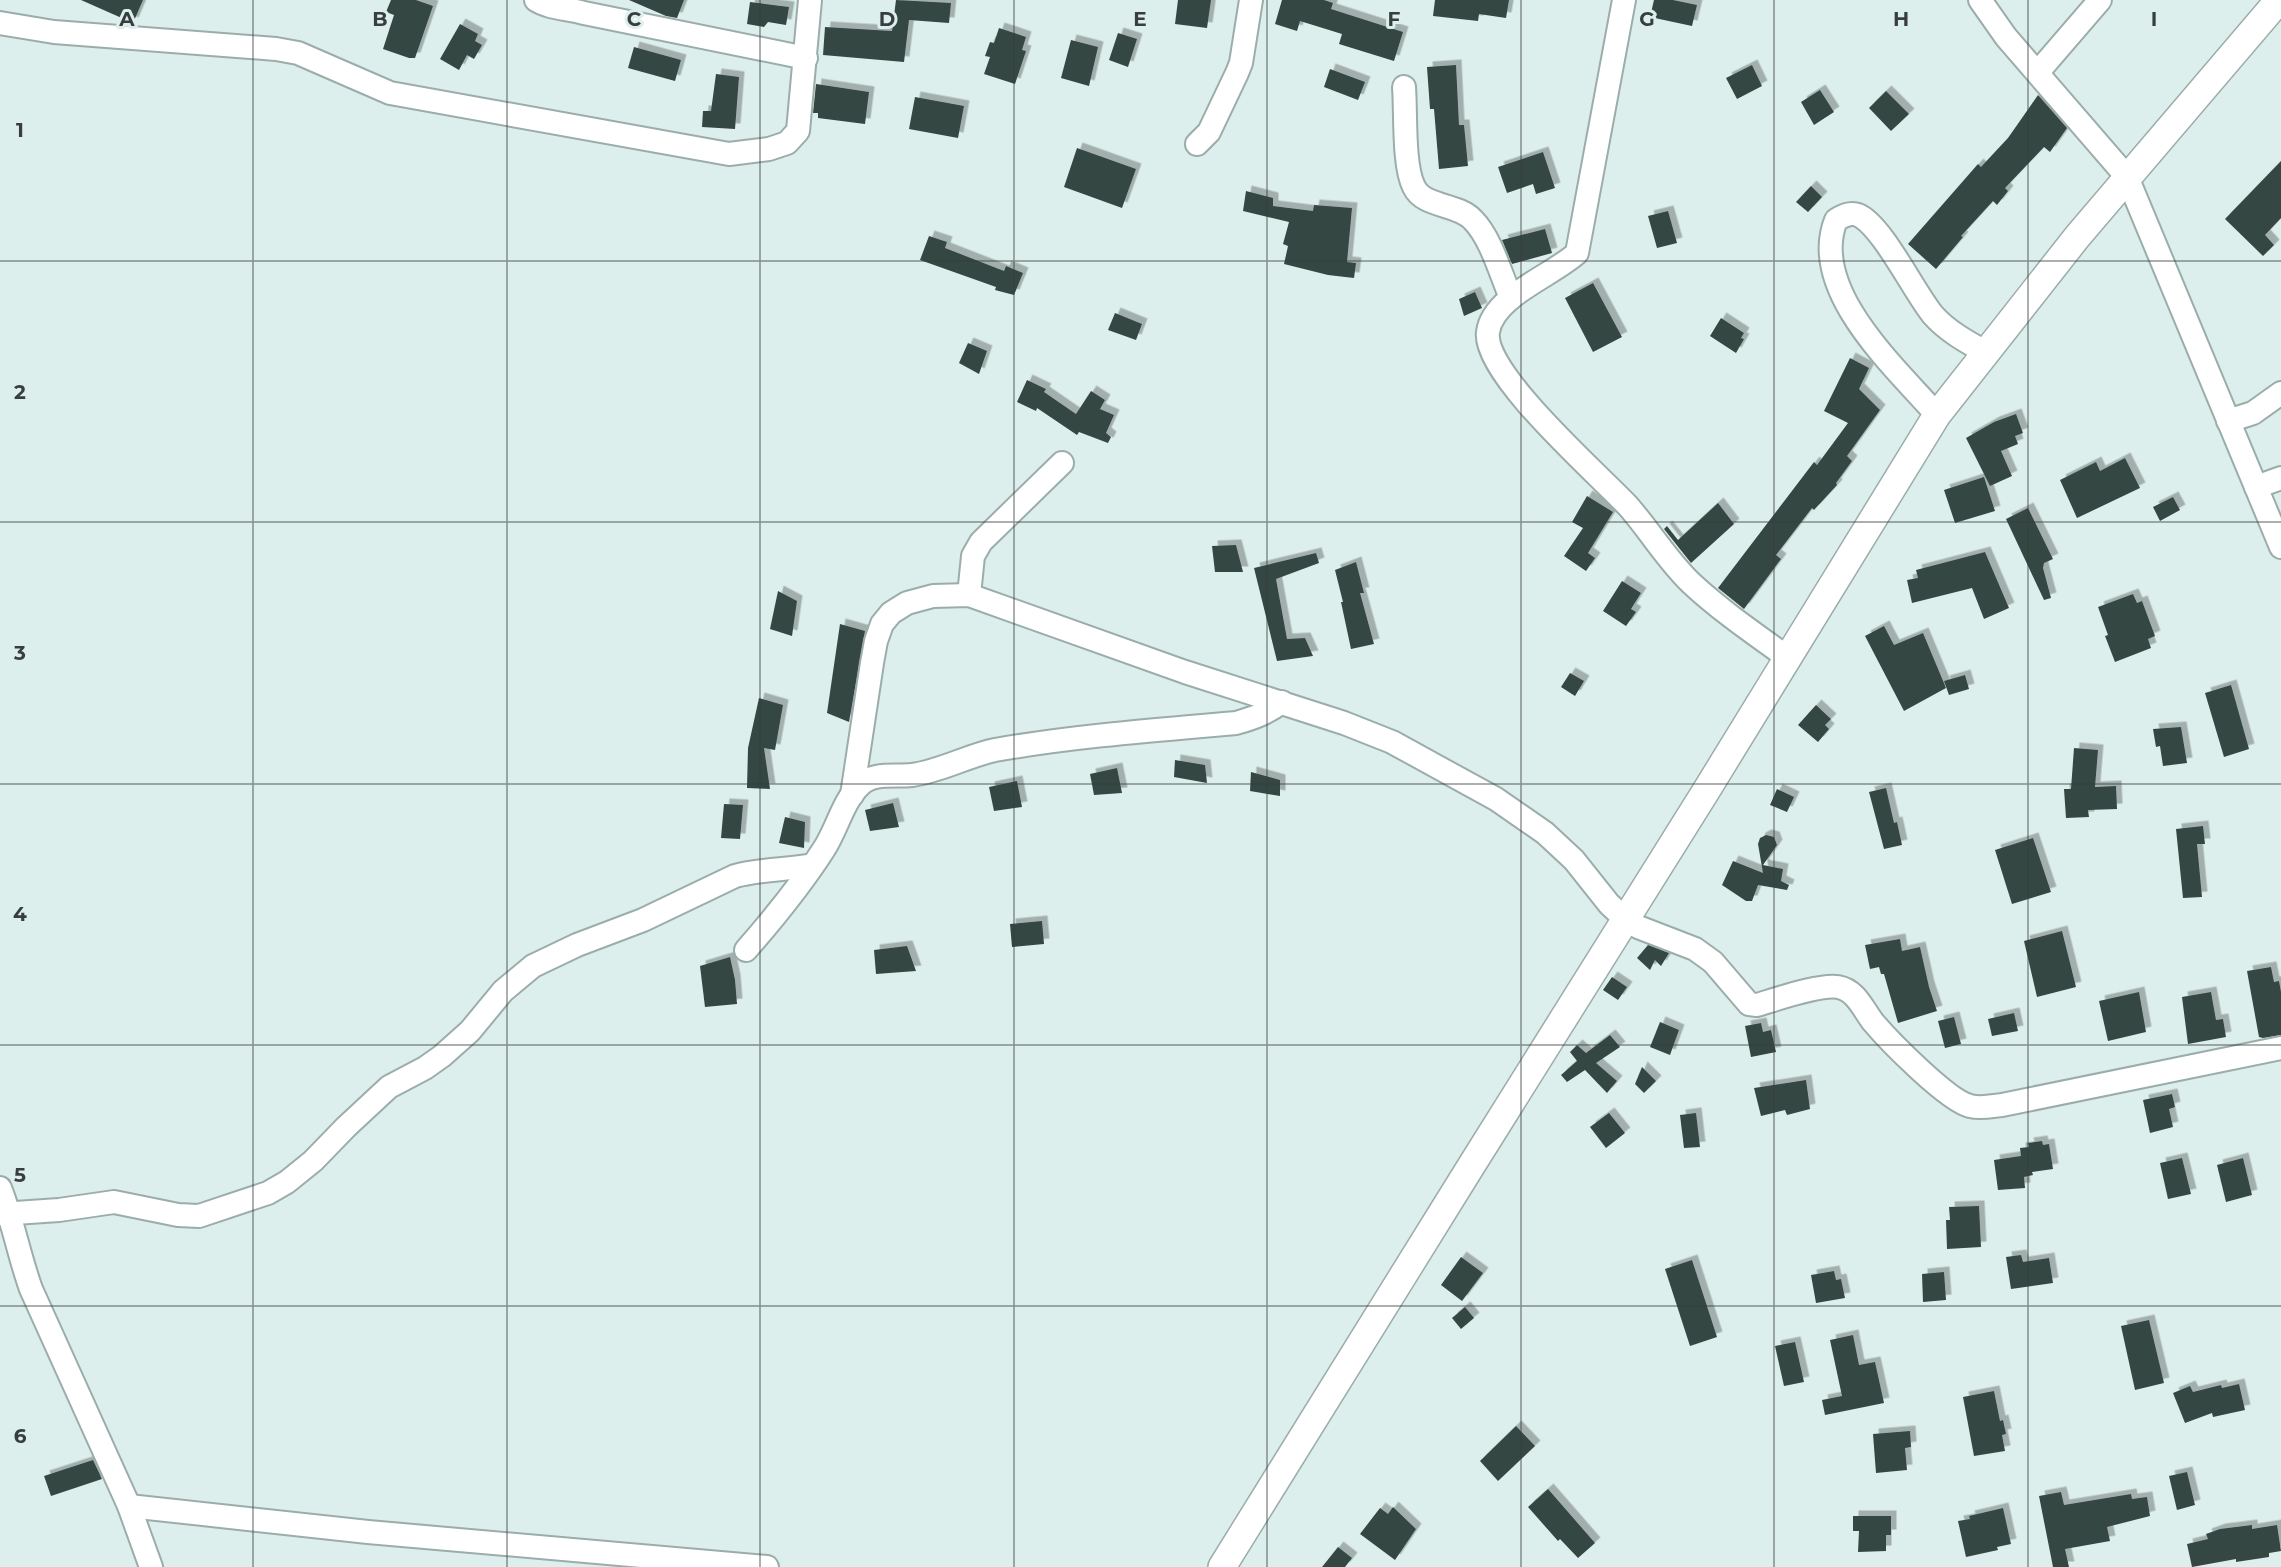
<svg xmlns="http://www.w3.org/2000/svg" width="2281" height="1567" font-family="Montserrat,sans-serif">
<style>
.building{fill:#364643;filter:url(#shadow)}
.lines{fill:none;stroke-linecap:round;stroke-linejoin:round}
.minor-casing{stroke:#9badaa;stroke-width:26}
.tertiary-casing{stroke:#9badaa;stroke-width:30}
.minor{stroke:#fff;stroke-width:22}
.tertiary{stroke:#fff;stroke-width:27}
.grid{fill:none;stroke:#373e3d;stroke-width:1.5;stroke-opacity:0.55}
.grid-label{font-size:20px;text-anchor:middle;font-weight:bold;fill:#373e3d;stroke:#ddefec;stroke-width:6;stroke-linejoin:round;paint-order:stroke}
</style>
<defs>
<filter id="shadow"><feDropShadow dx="5.5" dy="-5.5" stdDeviation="0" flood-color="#0004"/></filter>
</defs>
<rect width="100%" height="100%" fill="#ddefec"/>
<g class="building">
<polygon points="81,0 143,0 133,23"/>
<polygon points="391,0 416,0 433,6 415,58 409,58 383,49 394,15 386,12"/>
<polygon points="629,0 684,0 677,18 666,16"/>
<polygon points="896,0 951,3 949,23 909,20 904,62 823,55 825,27 892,31"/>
<polygon points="1178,0 1211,0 1207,28 1175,24"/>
<polygon points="1282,0 1324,0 1333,3 1331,9 1403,32 1394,61 1339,44 1342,34 1300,21 1297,31 1275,24"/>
<polygon points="1435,0 1509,0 1506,18 1479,14 1478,21 1433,16"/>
<polygon points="1654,0 1673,0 1697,5 1692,26 1650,17"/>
<polygon points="750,2 789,7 786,25 768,22 764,27 747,24"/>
<polygon points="460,24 478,34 475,41 482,45 474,59 467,55 459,70 440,59"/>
<polygon points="999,28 1026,37 1022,50 1026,51 1015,84 984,74 990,57 985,56 990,42 994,43"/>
<polygon points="1118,33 1137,39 1128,67 1109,60"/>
<polygon points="1071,40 1098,47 1089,86 1061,78"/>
<polygon points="634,47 681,60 675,81 628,68"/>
<polygon points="1456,65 1459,125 1464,125 1468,166 1439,169 1434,109 1430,109 1427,67"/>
<polygon points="1752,65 1762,86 1737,99 1726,78"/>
<polygon points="1330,69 1365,82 1358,100 1324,87"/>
<polygon points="716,74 739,77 735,129 702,127 703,111 711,111"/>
<polygon points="816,84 869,92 865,124 818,118 818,113 813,113"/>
<polygon points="1820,90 1834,112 1814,125 1801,102"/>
<polygon points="1886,91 1909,114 1891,131 1869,108"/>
<polygon points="2038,95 2067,128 2050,152 2044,147 2005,188 2008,191 1997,205 1993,201 1961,236 1963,237 1936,269 1908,244 1978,164 1981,167 2008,138"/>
<polygon points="915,97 964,106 958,138 909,129"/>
<polygon points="1077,148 1136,169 1122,208 1064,187"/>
<polygon points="1543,152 1555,188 1536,194 1533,184 1507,193 1498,167"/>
<polygon points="2281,161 2281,218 2265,235 2274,245 2263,256 2225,219"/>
<polygon points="1811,186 1822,197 1808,212 1796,202"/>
<polygon points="1246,191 1273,198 1273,206 1313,211 1314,205 1352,208 1347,262 1356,263 1354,278 1328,275 1284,264 1288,246 1283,244 1289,222 1243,211"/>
<polygon points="1668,211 1677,243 1657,248 1648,216"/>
<polygon points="1545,229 1552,253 1512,264 1502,240"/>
<polygon points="929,236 947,242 945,248 1004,271 1006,266 1023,273 1014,295 995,290 996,287 920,260"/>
<polygon points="1593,283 1622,337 1593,352 1565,298"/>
<polygon points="1475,292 1482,308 1464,316 1459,299"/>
<polygon points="1115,313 1142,324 1136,340 1108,330"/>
<polygon points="1721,318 1744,333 1741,338 1744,339 1736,353 1710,336"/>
<polygon points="968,343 987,351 979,374 959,363"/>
<polygon points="1850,358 1869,368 1859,389 1880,410 1847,456 1852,461 1836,483 1837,485 1814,510 1812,508 1776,555 1781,559 1744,609 1718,588 1814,462 1817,465 1848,423 1824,411"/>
<polygon points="1027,380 1046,389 1044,392 1076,414 1091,391 1105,400 1100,409 1114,415 1106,433 1111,437 1108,443 1079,432 1077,435 1037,408 1036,411 1017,402"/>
<polygon points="2016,414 2023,433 2015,436 2018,444 2001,451 2012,476 1990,486 1966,438 1994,422"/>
<polygon points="2125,458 2140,488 2077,518 2060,480 2096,462 2100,471"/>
<polygon points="1984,477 1995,511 1955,523 1944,490"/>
<polygon points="1587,496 1613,512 1588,553 1595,558 1586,571 1564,556 1583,528 1572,522"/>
<polygon points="2173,497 2180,510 2160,521 2153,507"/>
<polygon points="1718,503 1734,524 1691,563 1664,529 1667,526 1678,540"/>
<polygon points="2028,508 2053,559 2044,563 2043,568 2051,598 2044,600 2006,519"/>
<polygon points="1236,545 1243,572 1215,572 1212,546"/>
<polygon points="1985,552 2009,608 1984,619 1972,588 1912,603 1907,580 1918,578 1916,570"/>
<polygon points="1316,553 1319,563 1276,579 1287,639 1305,638 1313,656 1277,661 1254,568"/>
<polygon points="1356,562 1364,593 1360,593 1374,644 1351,649 1341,602 1343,602 1335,570"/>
<polygon points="1622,581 1641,593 1631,609 1636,612 1626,626 1603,611"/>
<polygon points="778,591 797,601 792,636 770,629"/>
<polygon points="2133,594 2137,603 2142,601 2155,636 2148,639 2151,648 2115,662 2105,636 2108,635 2098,607"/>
<polygon points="840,624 865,631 849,722 827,713"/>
<polygon points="1884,626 1894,645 1923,633 1946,688 1904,711 1865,636"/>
<polygon points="1570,673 1584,681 1575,696 1561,687"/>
<polygon points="1965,675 1969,689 1949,695 1944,681"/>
<polygon points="2231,685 2249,749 2224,757 2205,693"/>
<polygon points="759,698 783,705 775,750 764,748 770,789 747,788 748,748"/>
<polygon points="1816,705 1831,719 1825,725 1829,729 1818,742 1798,725"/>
<polygon points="2181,727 2187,763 2163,766 2160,746 2156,747 2153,729"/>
<polygon points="2074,748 2098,750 2095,787 2116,786 2117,809 2088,810 2089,817 2066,818 2064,789 2071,789"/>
<polygon points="1175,760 1205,765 1207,783 1174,777"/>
<polygon points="1117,768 1122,793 1094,795 1090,774"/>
<polygon points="1251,772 1280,780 1280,796 1250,791"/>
<polygon points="1017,781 1022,807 994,811 989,787"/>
<polygon points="1886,788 1894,823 1897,822 1902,845 1884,849 1869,792"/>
<polygon points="1777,789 1794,797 1787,812 1770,805"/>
<polygon points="893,803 899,827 870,831 865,810"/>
<polygon points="724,804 743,805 740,839 721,838"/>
<polygon points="785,817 805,822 804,848 779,843"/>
<polygon points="2203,826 2205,844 2197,844 2202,897 2183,898 2176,829"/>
<polygon points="1766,835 1774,837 1777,845 1763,865 1783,869 1781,881 1789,885 1787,890 1758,885 1752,901 1746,901 1722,885 1733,861 1763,873 1758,844 1760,838"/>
<polygon points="2033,838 2051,892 2012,904 1995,850"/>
<polygon points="1042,921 1044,944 1012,947 1010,924"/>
<polygon points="2062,931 2076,987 2037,997 2024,941"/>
<polygon points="1900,939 1902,951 1920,947 1929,987 1937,1011 1898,1023 1884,974 1881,974 1879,967 1870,969 1865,945"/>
<polygon points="1648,945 1669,953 1661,966 1655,960 1650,970 1637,958"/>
<polygon points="907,946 916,971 876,974 874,950"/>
<polygon points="730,957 735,980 737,1004 705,1007 700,966"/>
<polygon points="2271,967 2274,982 2279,981 2281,992 2281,1035 2263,1038 2259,1037 2247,971"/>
<polygon points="1612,977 1627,987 1618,1000 1603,990"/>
<polygon points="2139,992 2146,1032 2108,1041 2099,1001"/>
<polygon points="2211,992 2216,1020 2223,1019 2226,1037 2188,1044 2182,997"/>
<polygon points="2014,1013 2018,1031 1992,1036 1988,1019"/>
<polygon points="1954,1017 1961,1044 1945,1048 1938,1021"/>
<polygon points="1660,1022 1679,1030 1670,1055 1650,1047"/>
<polygon points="1761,1023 1763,1032 1771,1030 1776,1052 1751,1057 1745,1026"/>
<polygon points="1610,1035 1620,1047 1596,1063 1617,1081 1607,1093 1585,1070 1567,1082 1561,1075 1577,1061 1570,1052 1577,1045 1586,1053"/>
<polygon points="1642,1067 1656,1081 1644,1093 1635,1084"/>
<polygon points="1806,1080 1810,1109 1787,1115 1785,1110 1761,1116 1754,1088"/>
<polygon points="2172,1094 2175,1107 2169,1109 2173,1127 2150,1133 2143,1100"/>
<polygon points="1609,1113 1625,1133 1606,1148 1590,1127"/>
<polygon points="1696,1113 1700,1147 1684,1148 1680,1115"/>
<polygon points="2042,1141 2043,1145 2049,1144 2053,1169 2032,1172 2033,1175 2024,1177 2025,1188 1998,1190 1994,1160 2021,1156 2020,1148 2029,1147 2028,1143"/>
<polygon points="2182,1158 2191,1194 2168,1199 2160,1163"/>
<polygon points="2243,1158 2252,1195 2226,1202 2217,1165"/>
<polygon points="1979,1206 1981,1247 1947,1249 1946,1220 1950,1220 1949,1207"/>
<polygon points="2021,1255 2023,1262 2049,1258 2053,1283 2011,1289 2006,1257"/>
<polygon points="1461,1257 1483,1273 1462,1301 1441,1285"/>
<polygon points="1692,1260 1717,1337 1690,1346 1665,1269"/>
<polygon points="1834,1271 1836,1280 1841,1279 1845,1298 1816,1303 1811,1275"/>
<polygon points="1944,1272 1946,1300 1923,1302 1922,1274"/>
<polygon points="1465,1307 1474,1318 1461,1329 1452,1318"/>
<polygon points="2149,1320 2164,1383 2135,1390 2121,1326"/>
<polygon points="1853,1335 1859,1365 1875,1362 1884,1403 1825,1415 1822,1400 1842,1396 1830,1340"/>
<polygon points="1795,1342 1804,1382 1784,1386 1775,1346"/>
<polygon points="2239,1384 2245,1410 2213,1417 2212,1413 2185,1423 2173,1393 2190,1386 2193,1392 2221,1385 2222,1388"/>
<polygon points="1994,1391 2000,1421 2003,1420 2006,1434 2002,1435 2005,1451 1974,1456 1963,1397"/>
<polygon points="1516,1426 1535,1446 1498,1481 1480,1461"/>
<polygon points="1910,1431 1911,1447 1905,1448 1907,1470 1876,1473 1873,1434"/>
<polygon points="93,1460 102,1479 51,1496 44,1476"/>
<polygon points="2187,1472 2195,1505 2177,1510 2169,1476"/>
<polygon points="1548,1489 1595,1543 1578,1558 1560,1539 1558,1541 1528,1507"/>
<polygon points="2061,1492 2064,1505 2131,1494 2132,1499 2147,1497 2150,1516 2107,1527 2110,1541 2065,1549 2069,1567 2053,1567 2039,1496"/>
<polygon points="1393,1507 1416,1529 1395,1560 1360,1534 1380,1508 1388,1514"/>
<polygon points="2003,1508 2011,1544 1997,1547 1998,1550 1966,1557 1958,1521 1970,1519 1969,1516"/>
<polygon points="1853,1516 1891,1516 1891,1535 1886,1535 1886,1551 1858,1552 1859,1531 1853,1531"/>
<polygon points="2252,1525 2252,1529 2277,1525 2281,1551 2269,1553 2269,1557 2236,1562 2236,1559 2192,1567 2187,1544 2208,1539 2206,1534 2220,1529"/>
<polygon points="1338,1547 1352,1558 1345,1567 1322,1567"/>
</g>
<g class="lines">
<g class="minor-casing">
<g id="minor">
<path d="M536,0C550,9 568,8 584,13L806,58"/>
<path d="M1624,0L1577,253C1552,276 1493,296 1488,332C1482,373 1599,475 1628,506C1650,531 1667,560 1691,583C1721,611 1755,634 1788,658"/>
<polyline points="1980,0 2006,37 2127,177 2281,547"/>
<polyline points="0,23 54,32 276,49 298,53 390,93 729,154 769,149 787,143 798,131 810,0"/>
<polyline points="2038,72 2100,0"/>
<path d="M1404,87C1406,113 1403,166 1414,187C1424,208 1458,203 1473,220C1491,238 1501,275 1511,298"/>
<polyline points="1197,144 1209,132 1237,73 1241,63 1251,0"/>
<path d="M1937,415C1896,368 1808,290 1836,220C1843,216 1850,212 1858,215C1882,225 1914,292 1933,315C1947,331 1967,342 1985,352"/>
<polyline points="2228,421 2253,413 2281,393"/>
<polyline points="2256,487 2281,478"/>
<polyline points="969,595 973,556 981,542 1062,463"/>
<path d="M852,795L872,663L876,641L882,624L891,613L907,603L933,596L969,595L1185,672L1344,723L1392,742L1496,799L1545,833L1574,860L1609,904L1625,919L1638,927L1695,949L1713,962L1749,1004L1757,1005C1777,999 1820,984 1838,987C1856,990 1863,1009 1873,1022C1889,1041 1948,1101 1970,1106C1981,1109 1992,1106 2002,1105L2281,1048"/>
<path d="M746,950C774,918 801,885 824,849C837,829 843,801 860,785C873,772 895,777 912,775C941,771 967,756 995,750C1075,736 1156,730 1236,723C1254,718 1267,713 1282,702"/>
<path d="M0,1188C13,1221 19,1256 31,1289L129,1506L151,1567"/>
<path d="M0,1214L59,1210L114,1202L178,1215L199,1216L268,1193L287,1182L313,1161L346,1127L389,1087L425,1068L442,1056L470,1031L503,991L533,966L577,945L643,920L735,876C761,869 788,870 813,865"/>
<polyline points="129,1506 368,1532 767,1567"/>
</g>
</g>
<g class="tertiary-casing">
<polyline id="tertiary" points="1222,1567 1468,1171 1706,791 1937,415 2077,237 2279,0"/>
</g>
<use href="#minor" class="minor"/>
<use href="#tertiary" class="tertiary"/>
</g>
<path class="grid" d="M253,0V1567M507,0V1567M760,0V1567M1014,0V1567M1267,0V1567M1521,0V1567M1774,0V1567M2028,0V1567M0,261H2281M0,522H2281M0,784H2281M0,1045H2281M0,1306H2281"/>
<g class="grid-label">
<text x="127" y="26">A</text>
<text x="380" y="26">B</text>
<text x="634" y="26">C</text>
<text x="887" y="26">D</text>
<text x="1140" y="26">E</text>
<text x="1394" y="26">F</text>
<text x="1647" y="26">G</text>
<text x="1901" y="26">H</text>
<text x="2154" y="26">I</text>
<text x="20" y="137">1</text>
<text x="20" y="399">2</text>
<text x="20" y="660">3</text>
<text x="20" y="921">4</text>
<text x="20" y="1182">5</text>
<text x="20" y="1443">6</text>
</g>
</svg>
